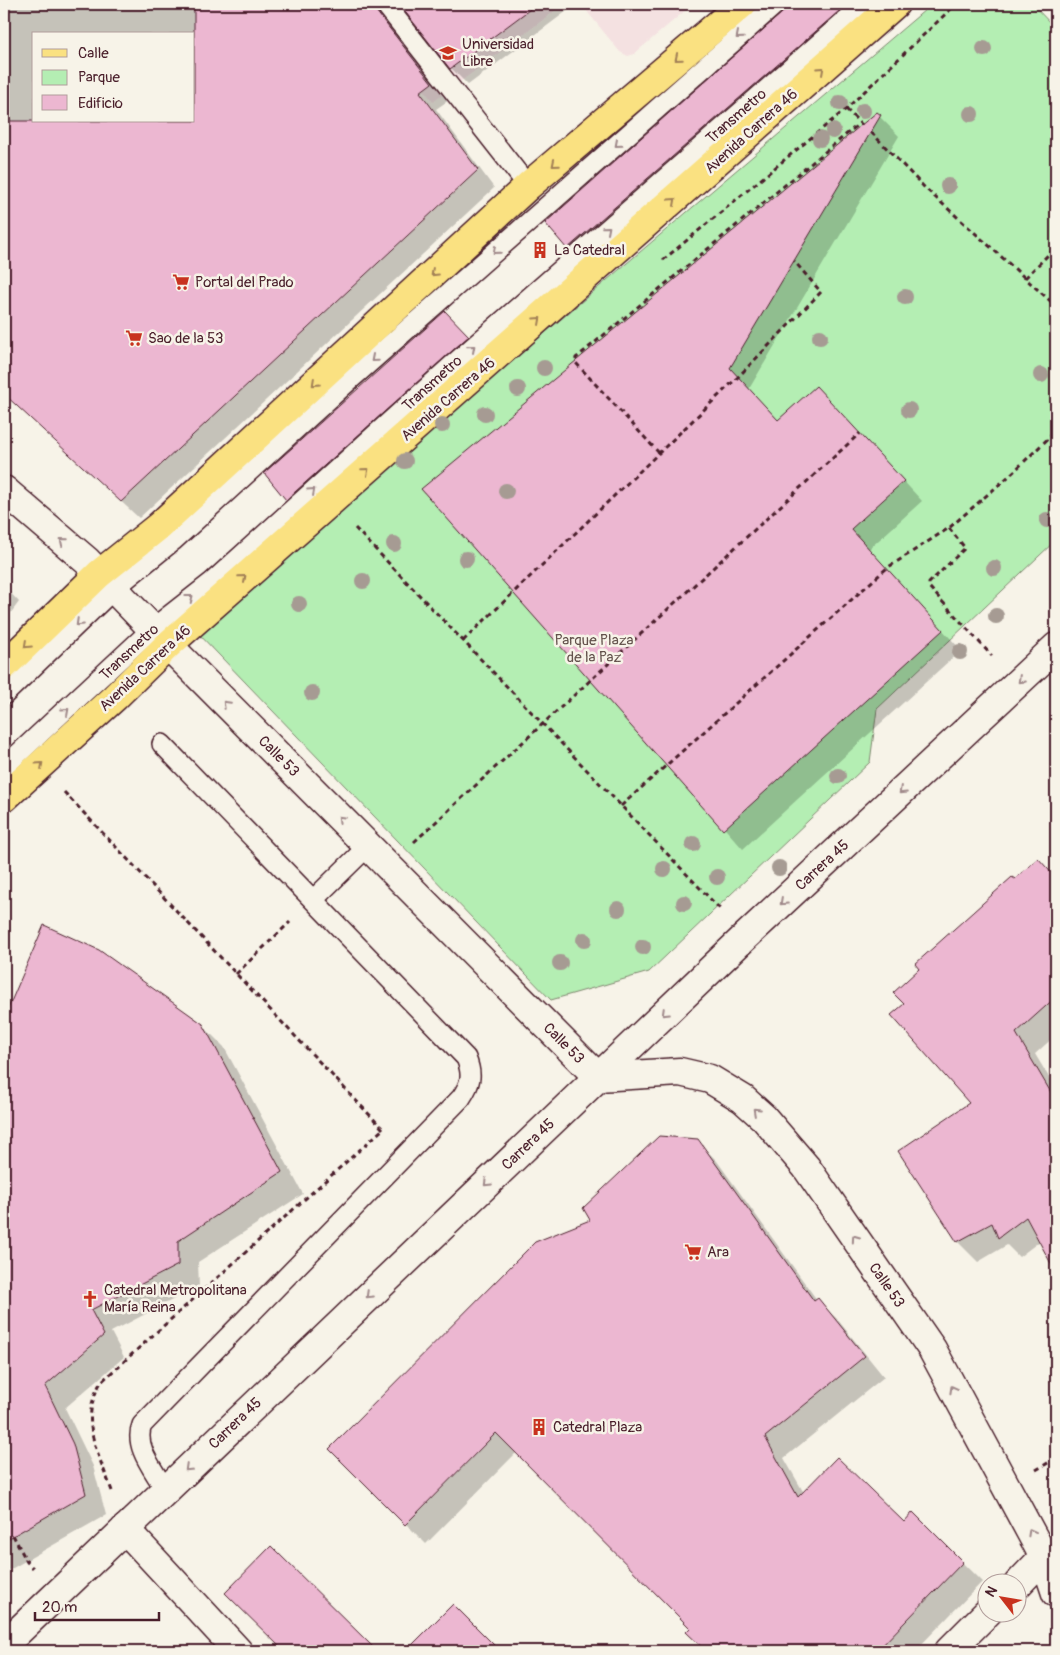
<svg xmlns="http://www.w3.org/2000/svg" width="1060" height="1655" font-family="Pangolin,sans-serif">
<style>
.built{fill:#f4e1e1}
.green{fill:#b4eeb3;stroke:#7f866f}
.shadow{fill:#0003;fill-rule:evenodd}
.building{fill:#ecb7d1;stroke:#4a1f2b}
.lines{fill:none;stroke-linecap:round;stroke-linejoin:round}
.service-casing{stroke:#4a1f2b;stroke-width:22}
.minor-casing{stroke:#4a1f2b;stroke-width:31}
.tertiary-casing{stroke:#4a1f2b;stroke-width:31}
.primary-casing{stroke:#4a1f2b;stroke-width:31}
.path{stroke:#4a1f2b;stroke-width:3;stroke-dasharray:5 4;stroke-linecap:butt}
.service{stroke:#f7f3e8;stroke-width:19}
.minor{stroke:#f7f3e8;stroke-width:28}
.tertiary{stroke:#f7f3e8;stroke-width:28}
.primary{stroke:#fae181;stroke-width:28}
.tree{fill:#a69b93}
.oneway{stroke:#a0898a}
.oneway2{stroke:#a28056}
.labels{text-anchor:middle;stroke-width:5;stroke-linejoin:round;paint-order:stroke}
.poi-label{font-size:15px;fill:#4a1f2b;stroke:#f7f3e8;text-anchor:start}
.street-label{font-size:15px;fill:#4a1f2b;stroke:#f7f3e8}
.park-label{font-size:15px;fill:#64534d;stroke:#f7f3e8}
</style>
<rect width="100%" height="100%" fill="#f7f3e8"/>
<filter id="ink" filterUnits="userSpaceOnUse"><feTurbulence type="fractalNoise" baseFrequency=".02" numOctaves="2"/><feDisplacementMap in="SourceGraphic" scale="10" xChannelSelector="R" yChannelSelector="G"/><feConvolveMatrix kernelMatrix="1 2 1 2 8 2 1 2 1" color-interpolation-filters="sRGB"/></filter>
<g filter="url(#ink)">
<g class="built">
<polygon points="361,4 564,4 433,102"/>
<polygon points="581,4 693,4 634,54 628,56 620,52"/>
</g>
<polygon class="green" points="932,4 1032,4 1056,29 1056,540 877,709 870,762 649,972 551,1000 195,630"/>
<g class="shadow">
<path d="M4,4H567L571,8L468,85L451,68L407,12L402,9L395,12L390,23L393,29L449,100L436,109L494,188L139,518L4,394ZM34,34H194V121H34Z"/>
<polygon points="795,4 875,4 589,269 546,223"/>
<polygon points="877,114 899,136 749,389 779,421 835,407 922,501 869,549 961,650 743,849 423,489"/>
<polygon points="466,334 489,357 308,520 287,499"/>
<polygon points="4,586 19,602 4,622"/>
<polygon points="1038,859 1051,872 1056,868 1056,1035 1035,1054 1056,1089 1056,1265 1050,1259 1040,1241 1019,1257 1007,1245 978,1262 958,1242 900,1151 971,1103 905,1005 1015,881"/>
<polygon points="44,927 202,1025 224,1047 303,1194 198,1262 199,1286 111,1332 124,1357 65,1408 93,1466 106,1515 4,1573 4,1021"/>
<polygon points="697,1141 717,1161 817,1300 837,1319 884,1377 784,1458 804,1493 904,1524 913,1514 982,1582 915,1651 707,1651 688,1632 692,1628 517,1452 426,1544 331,1449 592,1221"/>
<polygon points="271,1547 375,1651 285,1651 247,1614"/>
<polygon points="453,1606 498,1651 408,1651"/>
</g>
<g class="building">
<polygon points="194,4 374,4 376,11 432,83 420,92 478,170 121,502 4,394 4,121 194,121"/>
<polygon points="399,4 537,4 450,69"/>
<polygon points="792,4 847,4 567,249 545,223"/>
<polygon points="877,112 881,115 730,368 778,420 816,386 904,481 851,529 943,630 723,830 421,489"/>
<polygon points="445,311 469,336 286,500 264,473"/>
<polygon points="1038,858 1056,878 1056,997 1016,1033 1056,1101 1056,1273 1026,1217 998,1238 992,1223 957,1242 898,1151 969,1103 891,1015 904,1004 893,993 919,969 915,964 1012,877 1015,879"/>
<polygon points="44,925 99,950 203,1024 282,1172 178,1241 178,1265 91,1310 104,1335 45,1386 73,1444 86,1494 4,1541 4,1018"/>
<polygon points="659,1136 698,1139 814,1301 818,1298 865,1356 765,1437 798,1497 837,1457 904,1522 913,1512 963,1562 877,1651 706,1651 686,1632 690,1628 496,1433 405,1525 329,1449 535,1242 590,1220 583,1208"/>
<polygon points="271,1546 377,1651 284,1651 225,1593"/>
<polygon points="453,1604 500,1651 406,1651"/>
</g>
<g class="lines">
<g class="service-casing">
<g id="service">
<polyline points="385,4 528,186"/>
<polyline points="4,695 114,589 173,541 351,379 776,4"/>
<path d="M162,744L466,1058C473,1075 471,1083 461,1098L142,1425C133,1447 155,1471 165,1490"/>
<polyline points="4,767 152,629 212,582 450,367 864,4"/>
<polyline points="314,899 368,846"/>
</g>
</g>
<g class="minor-casing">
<g id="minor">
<polyline points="125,1529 238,1651"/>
<polyline points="1018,1584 1044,1557"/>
<polyline points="4,1645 746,936 1056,647"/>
<polyline points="949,1651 988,1612"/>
</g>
</g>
<g class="tertiary-casing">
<polyline id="tertiary" points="4,490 87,561 168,645 598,1077 680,1072 710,1079 743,1099 764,1118 806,1167 932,1349 1044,1557 1056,1593"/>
</g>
<g class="primary-casing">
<g id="primary">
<polyline points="4,666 99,574 159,526 528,186 742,4"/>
<polyline points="4,798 115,697 168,645 895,4"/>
</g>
</g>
<g class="path">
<polyline points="846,109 862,125"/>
<polyline points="871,132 925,188 1056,306"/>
<polyline points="663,260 846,109 956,4"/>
<polyline points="1025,278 1056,247"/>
<polyline points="659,453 575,362 576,358 860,123"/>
<polyline points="355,528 721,910"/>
<polyline points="949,528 965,548 929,583 929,587 992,656"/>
<polyline points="463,641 738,377 821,292 794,261"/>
<polyline points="64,792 383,1129"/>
<polyline points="621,806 887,568 949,528 1008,477 1056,431"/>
<polyline points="414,842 860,433"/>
<polyline points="236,974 290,922"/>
<polyline points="1036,1470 1053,1460"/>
<path d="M112,1491C98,1452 78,1421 101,1382L383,1129"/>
<polyline points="13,1535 27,1562 33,1568"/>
</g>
<use href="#service" class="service"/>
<use href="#minor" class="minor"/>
<use href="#tertiary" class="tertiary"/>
<use href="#primary" class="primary"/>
</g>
<g class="tree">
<circle cx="984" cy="49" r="8"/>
<circle cx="840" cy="103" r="8"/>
<circle cx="863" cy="111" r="8"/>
<circle cx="971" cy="114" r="8"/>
<circle cx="833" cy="131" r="8"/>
<circle cx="820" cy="139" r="8"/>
<circle cx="948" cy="186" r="8"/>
<circle cx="905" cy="297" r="8"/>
<circle cx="820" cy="337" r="8"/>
<circle cx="544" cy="368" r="8"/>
<circle cx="1041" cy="375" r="8"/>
<circle cx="518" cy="389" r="8"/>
<circle cx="909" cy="410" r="8"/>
<circle cx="485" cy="414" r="8"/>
<circle cx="442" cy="425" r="8"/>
<circle cx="405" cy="461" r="8"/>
<circle cx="506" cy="491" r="8"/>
<circle cx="1047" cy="520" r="8"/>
<circle cx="394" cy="544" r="8"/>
<circle cx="466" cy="559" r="8"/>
<circle cx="994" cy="568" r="8"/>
<circle cx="363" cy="581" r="8"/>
<circle cx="299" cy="604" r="8"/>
<circle cx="996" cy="616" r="8"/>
<circle cx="960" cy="652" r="8"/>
<circle cx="312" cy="693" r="8"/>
<circle cx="838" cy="776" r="8"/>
<circle cx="693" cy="844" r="8"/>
<circle cx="779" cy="868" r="8"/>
<circle cx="664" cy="869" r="8"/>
<circle cx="717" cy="877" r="8"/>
<circle cx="684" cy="903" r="8"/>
<circle cx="618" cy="909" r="8"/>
<circle cx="584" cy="940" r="8"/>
<circle cx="643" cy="947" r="8"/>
<circle cx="560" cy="963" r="8"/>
</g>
<defs><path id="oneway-chevron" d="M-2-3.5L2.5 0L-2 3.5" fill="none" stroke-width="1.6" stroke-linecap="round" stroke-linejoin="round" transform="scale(1.25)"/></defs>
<g class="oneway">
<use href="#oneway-chevron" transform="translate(739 36) rotate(139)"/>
<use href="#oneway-chevron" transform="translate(618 144) rotate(139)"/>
<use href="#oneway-chevron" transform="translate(607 229) rotate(-41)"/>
<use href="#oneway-chevron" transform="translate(496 251) rotate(139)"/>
<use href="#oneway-chevron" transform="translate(472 348) rotate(-41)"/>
<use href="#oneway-chevron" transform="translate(374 359) rotate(139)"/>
<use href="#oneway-chevron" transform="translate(312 491) rotate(-42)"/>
<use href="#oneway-chevron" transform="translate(63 541) rotate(-140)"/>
<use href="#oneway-chevron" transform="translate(190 598) rotate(-38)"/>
<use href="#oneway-chevron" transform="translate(79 623) rotate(136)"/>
<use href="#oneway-chevron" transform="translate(1021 680) rotate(137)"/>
<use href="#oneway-chevron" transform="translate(226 704) rotate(-135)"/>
<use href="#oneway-chevron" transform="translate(66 711) rotate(-42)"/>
<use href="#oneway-chevron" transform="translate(902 791) rotate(137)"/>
<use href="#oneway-chevron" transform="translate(341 819) rotate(-135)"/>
<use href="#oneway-chevron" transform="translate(783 902) rotate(137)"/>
<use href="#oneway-chevron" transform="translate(665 1013) rotate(136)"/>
<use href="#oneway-chevron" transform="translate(756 1111) rotate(-137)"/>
<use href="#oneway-chevron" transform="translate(487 1183) rotate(136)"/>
<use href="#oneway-chevron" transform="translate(855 1238) rotate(-125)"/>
<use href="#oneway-chevron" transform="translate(369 1295) rotate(136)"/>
<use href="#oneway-chevron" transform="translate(953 1389) rotate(-119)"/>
<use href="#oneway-chevron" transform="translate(188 1468) rotate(136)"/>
<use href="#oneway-chevron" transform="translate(1031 1532) rotate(-119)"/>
</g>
<g class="oneway2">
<use href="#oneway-chevron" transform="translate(678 58) rotate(140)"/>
<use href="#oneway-chevron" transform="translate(821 70) rotate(-42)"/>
<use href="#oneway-chevron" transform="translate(555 164) rotate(140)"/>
<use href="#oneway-chevron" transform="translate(673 201) rotate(-42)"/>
<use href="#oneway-chevron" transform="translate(434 273) rotate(137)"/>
<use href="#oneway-chevron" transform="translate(538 320) rotate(-42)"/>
<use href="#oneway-chevron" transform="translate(315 383) rotate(137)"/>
<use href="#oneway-chevron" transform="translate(366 471) rotate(-41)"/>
<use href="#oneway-chevron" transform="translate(243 578) rotate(-41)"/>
<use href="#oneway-chevron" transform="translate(27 645) rotate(137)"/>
<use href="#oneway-chevron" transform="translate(40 765) rotate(-42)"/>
</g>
</g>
<defs>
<g id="university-bare" transform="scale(1.35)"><path d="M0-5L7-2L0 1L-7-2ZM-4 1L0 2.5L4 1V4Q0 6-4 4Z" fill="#c8321e" stroke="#f7f3e8" stroke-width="2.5" paint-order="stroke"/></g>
<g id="building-bare" transform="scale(1.35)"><path d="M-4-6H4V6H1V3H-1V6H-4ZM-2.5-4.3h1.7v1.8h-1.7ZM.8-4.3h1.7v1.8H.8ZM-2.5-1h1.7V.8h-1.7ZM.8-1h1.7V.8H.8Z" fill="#c8321e" stroke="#f7f3e8" stroke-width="2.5" paint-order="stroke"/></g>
<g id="supermarket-bare" transform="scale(1.35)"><path d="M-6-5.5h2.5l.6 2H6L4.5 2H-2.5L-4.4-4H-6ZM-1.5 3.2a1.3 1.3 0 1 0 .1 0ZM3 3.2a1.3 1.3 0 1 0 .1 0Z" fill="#c8321e" stroke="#f7f3e8" stroke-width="2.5" paint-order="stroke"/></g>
<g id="church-bare" transform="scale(1.35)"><path d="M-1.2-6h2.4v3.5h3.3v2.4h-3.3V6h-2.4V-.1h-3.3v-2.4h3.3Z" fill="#c8321e" stroke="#f7f3e8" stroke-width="2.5" paint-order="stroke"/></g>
</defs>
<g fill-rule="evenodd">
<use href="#university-bare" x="448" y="53"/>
<use href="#building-bare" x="540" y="250"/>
<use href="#supermarket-bare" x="181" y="282"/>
<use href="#supermarket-bare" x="134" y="338"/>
<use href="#supermarket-bare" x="693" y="1252"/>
<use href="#church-bare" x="90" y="1299"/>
<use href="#building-bare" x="539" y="1427"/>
</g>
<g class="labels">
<g class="poi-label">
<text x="462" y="49">Universidad<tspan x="462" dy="17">Libre</tspan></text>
<text x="554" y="255">La Catedral</text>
<text x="195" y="287">Portal del Prado</text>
<text x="148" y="343">Sao de la 53</text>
<text x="707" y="1257">Ara</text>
<text x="104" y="1295">Catedral Metropolitana<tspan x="104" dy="17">María Reina</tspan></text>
<text x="553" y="1432">Catedral Plaza</text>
</g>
<g class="street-label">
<text transform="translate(736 116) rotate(-41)" y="5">Transmetro</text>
<text transform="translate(751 131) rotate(-42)" y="5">Avenida Carrera 46</text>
<text transform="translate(432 383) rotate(-42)" y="5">Transmetro</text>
<text transform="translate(448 399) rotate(-41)" y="5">Avenida Carrera 46</text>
<text transform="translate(129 652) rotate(-43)" y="5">Transmetro</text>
<text transform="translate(145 668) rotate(-43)" y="5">Avenida Carrera 46</text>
<text transform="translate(279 756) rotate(45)" y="5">Calle 53</text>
<text transform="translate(822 865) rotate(-43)" y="5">Carrera 45</text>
<text transform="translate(564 1043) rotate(45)" y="5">Calle 53</text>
<text transform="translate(528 1144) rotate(-44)" y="5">Carrera 45</text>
<text transform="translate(887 1285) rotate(55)" y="5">Calle 53</text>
<text transform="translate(235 1423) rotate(-44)" y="5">Carrera 45</text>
</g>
<g class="park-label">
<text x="594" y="645">Parque Plaza<tspan x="594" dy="17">de la Paz</tspan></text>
</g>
</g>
<rect width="1060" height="1655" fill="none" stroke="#f7f3e8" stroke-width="20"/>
<rect x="10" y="10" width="1040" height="1635" fill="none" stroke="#4a1f2b" stroke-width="2" filter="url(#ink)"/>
<rect x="32" y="32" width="162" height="90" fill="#f7f3e8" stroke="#b29e9c"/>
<rect x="42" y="49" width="25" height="8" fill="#fae181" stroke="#b29e9c"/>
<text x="78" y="58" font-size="15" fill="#4a1f2b">Calle</text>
<rect x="42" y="70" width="25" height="15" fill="#b4eeb3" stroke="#b29e9c"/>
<text x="78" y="82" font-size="15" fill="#4a1f2b">Parque</text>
<rect x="42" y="95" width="25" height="15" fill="#ecb7d1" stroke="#b29e9c"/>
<text x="78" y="108" font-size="15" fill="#4a1f2b">Edificio</text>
<g transform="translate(1002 1598) rotate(301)"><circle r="24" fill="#f7f3e8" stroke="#b29e9c"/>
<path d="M0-4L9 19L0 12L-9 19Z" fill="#c8321e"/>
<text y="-8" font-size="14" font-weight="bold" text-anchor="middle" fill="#4a1f2b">N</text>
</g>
<path d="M35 1612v8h124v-8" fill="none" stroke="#4a1f2b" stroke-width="2.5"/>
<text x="42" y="1612" font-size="15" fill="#4a1f2b" stroke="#f7f3e8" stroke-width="4" paint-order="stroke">20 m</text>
</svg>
